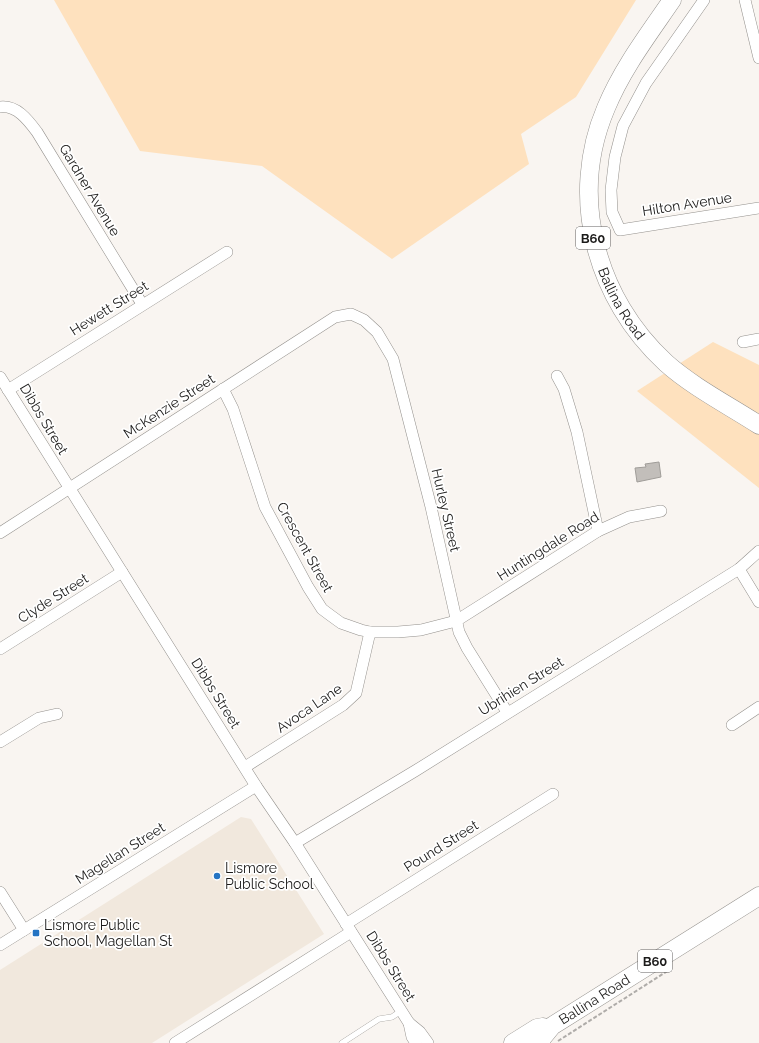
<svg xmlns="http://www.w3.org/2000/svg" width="759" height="1043" font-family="Raleway,sans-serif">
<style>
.built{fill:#f1e8dd}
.green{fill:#fee1be}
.building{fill:#c2beba;stroke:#a09d99}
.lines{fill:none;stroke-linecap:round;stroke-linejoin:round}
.service-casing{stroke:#94918d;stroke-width:6}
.minor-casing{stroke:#94918d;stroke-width:12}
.primary-casing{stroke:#94918d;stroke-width:19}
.path{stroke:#afaca9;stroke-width:2;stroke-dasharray:4 2;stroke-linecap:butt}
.service{stroke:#fff;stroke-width:5.5}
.minor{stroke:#fff;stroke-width:11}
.primary{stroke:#fff;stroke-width:18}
.poi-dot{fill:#2474c3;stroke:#fff;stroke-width:1.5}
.labels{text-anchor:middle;stroke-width:3.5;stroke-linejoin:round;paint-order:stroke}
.shield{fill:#fff;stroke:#605f5f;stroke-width:1}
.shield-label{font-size:13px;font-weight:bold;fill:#1c1b1a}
.street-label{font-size:14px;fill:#1c1b1a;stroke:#fff}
.poi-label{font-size:14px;fill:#1c1b1a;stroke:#fff;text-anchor:start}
</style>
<rect width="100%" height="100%" fill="#f9f5f1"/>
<polygon class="built" points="241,817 251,819 324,934 152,1043 0,1043 0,970"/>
<g class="green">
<polygon points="54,0 636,0 576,97 521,134 529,164 392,259 262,166 140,151"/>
<polygon points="713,342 759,365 759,488 637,391"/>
</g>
<polygon class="building" points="659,462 661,477 637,482 635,468 646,467 645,464"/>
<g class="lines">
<g class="service-casing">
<polyline id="service" points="342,1043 379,1019 392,1017 401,1011"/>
</g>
<g class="minor-casing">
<g id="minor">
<polyline points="704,0 646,83 623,126 615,157 611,190 612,212 620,230 759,208"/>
<polyline points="745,0 759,58"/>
<path d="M0,107C17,105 28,120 37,132L142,304"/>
<polyline points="743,342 759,339"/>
<polyline points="557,376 564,389 577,432 598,531"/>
<polyline points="0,377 256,786 295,843 409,1023 412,1037 416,1043"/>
<polyline points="223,389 233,409 265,507 308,587 322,609 330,615 341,623 361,630 370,632 398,632 421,630 456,621 598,531 629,517 661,511"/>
<polyline points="8,390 227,252"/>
<polyline points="0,533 335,317 351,314 364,320 377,332 393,359 431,507 459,632 467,648 507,712"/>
<polyline points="739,569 759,602"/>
<polyline points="0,649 122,572"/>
<polyline points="732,725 759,707"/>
<polyline points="0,742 39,718 57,714"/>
<polyline points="245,767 343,705 356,693 370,632"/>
<polyline points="295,843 415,771 739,569 759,551"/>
<polyline points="0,892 24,930"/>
<polyline points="346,924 553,794"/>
<polyline points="0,945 256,786"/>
<polyline points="409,1023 420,1032 428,1043"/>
<polyline points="175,1043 351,932"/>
</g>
</g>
<g class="primary-casing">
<g id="primary">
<path id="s1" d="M672,0C648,35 622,69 606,108C568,197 596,299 666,363C693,387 728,405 759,425"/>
<polyline points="513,1043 537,1028 543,1027"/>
<path id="s2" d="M534,1043L543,1037L552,1026L759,896"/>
</g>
</g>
<polyline class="path" points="558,1041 669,970"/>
<use href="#service" class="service"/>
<use href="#minor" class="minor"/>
<use href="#primary" class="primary"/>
</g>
<g class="poi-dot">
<circle cx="217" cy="876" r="4"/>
<rect x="32" y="929" width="8" height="8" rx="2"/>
</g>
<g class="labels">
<g class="shield">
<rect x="576" y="227" width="34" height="22" rx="3"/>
<rect x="638" y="950" width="34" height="22" rx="3"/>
</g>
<g class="shield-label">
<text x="593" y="243">B60</text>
<text x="655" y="966">B60</text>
</g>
<g class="street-label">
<text transform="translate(90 190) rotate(59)" y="5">Gardner Avenue</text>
<text transform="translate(687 204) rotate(-9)" y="5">Hilton Avenue</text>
<text dy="5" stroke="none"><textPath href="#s1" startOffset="331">Ballina Road</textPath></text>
<text transform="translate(109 308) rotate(-32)" y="5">Hewett Street</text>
<text transform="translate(169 406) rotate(-33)" y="5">McKenzie Street</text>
<text transform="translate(44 419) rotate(59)" y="5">Dibbs Street</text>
<text transform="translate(446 510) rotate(77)" y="5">Hurley Street</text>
<text transform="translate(548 546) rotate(-32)" y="5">Huntingdale Road</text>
<text transform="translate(305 547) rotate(61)" y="5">Crescent Street</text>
<text transform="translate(53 598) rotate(-32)" y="5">Clyde Street</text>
<text transform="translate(521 686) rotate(-32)" y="5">Ubrihien Street</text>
<text transform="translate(216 693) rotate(58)" y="5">Dibbs Street</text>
<text transform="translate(309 708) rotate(-34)" y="5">Avoca Lane</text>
<text transform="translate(441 846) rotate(-32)" y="5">Pound Street</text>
<text transform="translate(120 853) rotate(-32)" y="5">Magellan Street</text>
<text transform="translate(391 966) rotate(58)" y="5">Dibbs Street</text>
<text dy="5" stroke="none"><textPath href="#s2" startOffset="75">Ballina Road</textPath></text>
</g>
<g class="poi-label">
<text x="225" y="873">Lismore<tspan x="225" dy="16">Public School</tspan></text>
<text x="44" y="930">Lismore Public<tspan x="44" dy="16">School, Magellan St</tspan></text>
</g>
</g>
</svg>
